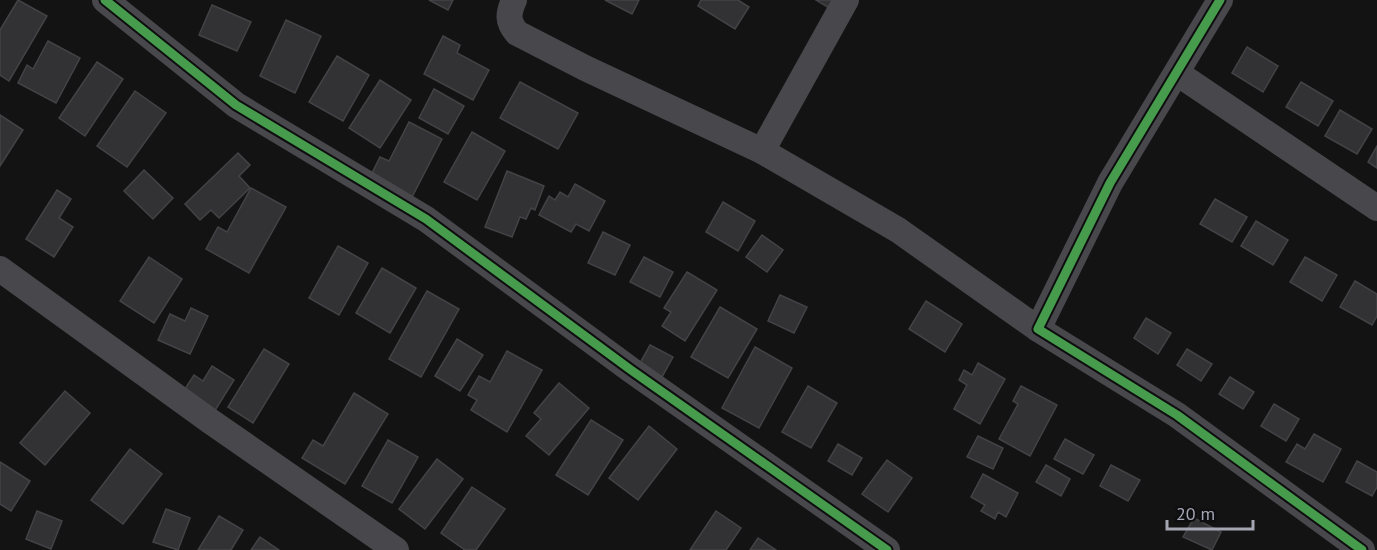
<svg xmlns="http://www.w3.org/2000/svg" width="1377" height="550" font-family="'PT Sans',sans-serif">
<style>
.building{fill:#323234;stroke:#434346;stroke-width:1.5}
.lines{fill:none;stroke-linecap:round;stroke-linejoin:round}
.street{stroke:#48484c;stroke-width:26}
.cycleway-casing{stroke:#0e0d0f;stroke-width:13}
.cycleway{stroke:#469c4c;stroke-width:9}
</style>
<rect width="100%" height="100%" fill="#131313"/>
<g class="building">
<polygon points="18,0 47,16 9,81 0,75 0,30"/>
<polygon points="429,0 453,0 448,10"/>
<polygon points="605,0 639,0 632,14"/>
<polygon points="701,0 738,0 749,7 735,29 698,6"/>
<polygon points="816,0 834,0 829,8"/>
<polygon points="212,5 251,22 237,51 199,35"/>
<polygon points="286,20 321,36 295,93 260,76"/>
<polygon points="443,36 460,45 457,53 489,70 473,100 424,74"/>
<polygon points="48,41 80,58 56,103 18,83 27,65 33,69"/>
<polygon points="1247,47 1278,66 1263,92 1232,73"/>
<polygon points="337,56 369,75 343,121 309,102"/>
<polygon points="97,62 123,79 85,136 59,118"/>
<polygon points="380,80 411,100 380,148 349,128"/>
<polygon points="520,82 578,113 558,149 500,118"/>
<polygon points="1301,82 1333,101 1318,126 1286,107"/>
<polygon points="434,89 464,106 448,134 419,118"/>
<polygon points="135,91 166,113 127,167 97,146"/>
<polygon points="1340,110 1372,129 1357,154 1325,136"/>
<polygon points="0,115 23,130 0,166"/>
<polygon points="409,122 442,139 411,199 370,177 380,157 389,161"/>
<polygon points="472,132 505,151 477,200 444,182"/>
<polygon points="1377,146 1377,168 1368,162"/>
<polygon points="238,153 250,165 239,176 250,188 219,218 211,210 200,220 185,204"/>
<polygon points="144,170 173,198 153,219 124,191"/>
<polygon points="507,171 544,186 535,210 531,208 526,219 520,217 512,237 485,227"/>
<polygon points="575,184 605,201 589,231 576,224 571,232 539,215 549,196 555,200 560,192 568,197"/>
<polygon points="251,188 286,207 249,273 206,249 218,227 227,232"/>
<polygon points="57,190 71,199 59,218 73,227 54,257 26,239"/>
<polygon points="1215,199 1247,217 1232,242 1200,224"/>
<polygon points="723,202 755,221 738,251 706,232"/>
<polygon points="1256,221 1288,240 1273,265 1241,246"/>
<polygon points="603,232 630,245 615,275 588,263"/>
<polygon points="762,235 783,250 767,272 746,257"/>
<polygon points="338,246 368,263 339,315 309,298"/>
<polygon points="149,257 182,279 154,323 120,301"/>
<polygon points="644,257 673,272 660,297 630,282"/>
<polygon points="1305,257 1337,275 1322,301 1290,282"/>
<polygon points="382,268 416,288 390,333 356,313"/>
<polygon points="687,272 717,290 685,341 662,326 671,312 664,308"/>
<polygon points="1355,281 1377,294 1377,316 1372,325 1340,307"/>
<polygon points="427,291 459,309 421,377 389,359"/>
<polygon points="780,295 807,307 794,333 768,321"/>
<polygon points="926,301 962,324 945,352 909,329"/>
<polygon points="720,307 757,329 728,378 691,357"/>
<polygon points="191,308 208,316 190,354 158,340 170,314 185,321"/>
<polygon points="1146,318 1171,333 1158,354 1134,338"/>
<polygon points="457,339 483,355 460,391 435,376"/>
<polygon points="650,345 673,357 662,377 639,365"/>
<polygon points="755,347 792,368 759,428 722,408"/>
<polygon points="264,349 289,364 253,423 228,407"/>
<polygon points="1187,349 1212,364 1201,381 1177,365"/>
<polygon points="507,351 542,370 507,432 471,410 477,400 468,395 479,376 490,382"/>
<polygon points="978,363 1005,379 980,424 954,409 967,385 959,380 964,370 972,375"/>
<polygon points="212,366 234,380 214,412 183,392 194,375 203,381"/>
<polygon points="1230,377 1254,392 1243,409 1219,394"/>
<polygon points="559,383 589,408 549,455 526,436 541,419 534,413"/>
<polygon points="808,386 837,403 811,448 782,432"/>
<polygon points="1021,386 1057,405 1030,456 999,439 1018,404 1013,401"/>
<polygon points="65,391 90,413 45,465 20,443"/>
<polygon points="354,393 388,414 345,484 302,458 313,440 323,446"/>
<polygon points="1274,404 1299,419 1286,441 1261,426"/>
<polygon points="591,420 623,440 588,495 556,475"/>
<polygon points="649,426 677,449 638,500 609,478"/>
<polygon points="1314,434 1341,449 1323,482 1286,462 1297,444 1305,449"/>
<polygon points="978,436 1003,448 993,469 967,457"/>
<polygon points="1065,439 1094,455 1083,474 1054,459"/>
<polygon points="388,440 418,457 392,503 362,486"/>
<polygon points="838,444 862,458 852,475 828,461"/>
<polygon points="130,449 162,474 123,524 91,500"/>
<polygon points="437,459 463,479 425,529 399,509"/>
<polygon points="887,460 912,478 888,512 862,494"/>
<polygon points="1357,461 1377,472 1377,487 1372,496 1346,482"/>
<polygon points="0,462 30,481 11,511 0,504"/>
<polygon points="1046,465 1070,479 1061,496 1036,482"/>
<polygon points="1111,465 1140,480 1128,501 1100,486"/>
<polygon points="983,474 1018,493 1006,517 998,512 995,519 981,511 985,505 971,497"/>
<polygon points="472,487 505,509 476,550 465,550 441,533"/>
<polygon points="166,509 190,518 178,550 153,542"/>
<polygon points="37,511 62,521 51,549 26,539"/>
<polygon points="716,511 741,528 726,550 690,550"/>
<polygon points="219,516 243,530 231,550 198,550"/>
<polygon points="1194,518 1221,532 1212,550 1183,537"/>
<polygon points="260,537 279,550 251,550"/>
<polygon points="758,538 776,550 750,550"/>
</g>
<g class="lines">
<g class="street">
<polyline points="105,0 236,105 426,219 631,370 887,550"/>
<path d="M514,0C508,14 507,21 517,33L585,68L762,151L898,230L1038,329"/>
<polyline points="1220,0 1110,183 1038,329 1177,415 1362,550"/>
<polyline points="1177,73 1377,208"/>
<polyline points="762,151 846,0"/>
<polyline points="0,269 210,421 396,550"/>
</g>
<g class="cycleway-casing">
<g id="cycleway">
<polyline points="105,0 236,105 426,219 631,370 887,550"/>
<polyline points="1220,0 1110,183 1038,329 1177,415 1362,550"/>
</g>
</g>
<use href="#cycleway" class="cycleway"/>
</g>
<path d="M1167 520v9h86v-9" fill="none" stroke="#a5a6b4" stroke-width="3"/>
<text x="1176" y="520" font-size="18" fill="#a5a6b4" stroke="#0e0d0f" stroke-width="4.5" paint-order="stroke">20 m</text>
</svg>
